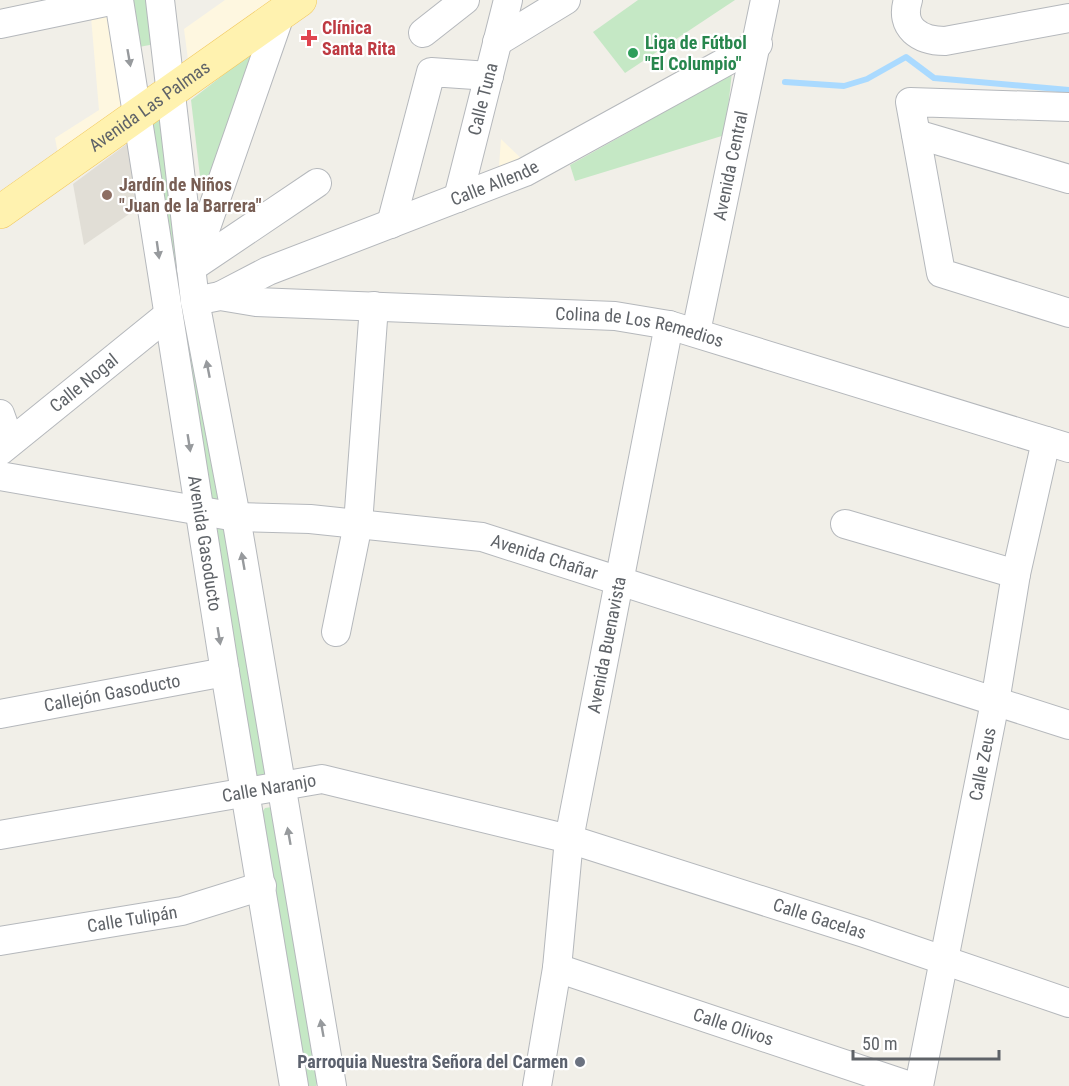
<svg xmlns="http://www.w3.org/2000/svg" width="1069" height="1086" font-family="'Roboto Condensed',sans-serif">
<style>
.commercial{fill:#fef7e0}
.education{fill:#e1ded6}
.green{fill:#c5e8c5}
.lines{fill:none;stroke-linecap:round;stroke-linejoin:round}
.stream{stroke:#aadaff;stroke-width:6}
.minor-casing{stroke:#b5b8bc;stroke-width:30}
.major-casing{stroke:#f2c960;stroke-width:34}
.minor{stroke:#fff;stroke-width:28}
.major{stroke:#fff2af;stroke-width:33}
.oneway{fill:#979a9d}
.health-dot{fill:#e0444e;stroke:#fff;stroke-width:2}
.leisure-dot{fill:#2e9e5b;stroke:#fff;stroke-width:2}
.education-dot{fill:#8d6e63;stroke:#fff;stroke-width:2}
.worship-dot{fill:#6b7280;stroke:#fff;stroke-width:2}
.labels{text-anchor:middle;stroke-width:4.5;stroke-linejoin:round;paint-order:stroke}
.health-label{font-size:18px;font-weight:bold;fill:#be3a42;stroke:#fff;text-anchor:start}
.leisure-label{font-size:18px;font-weight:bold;fill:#27864d;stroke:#fff;text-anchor:start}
.street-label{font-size:18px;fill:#5f6368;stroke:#fff}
.education-label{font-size:18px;font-weight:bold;fill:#785e54;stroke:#fff;text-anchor:start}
.worship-label{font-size:18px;font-weight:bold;fill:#5b616d;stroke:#fff;text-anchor:end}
</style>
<rect width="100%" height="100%" fill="#f1efe8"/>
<g class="commercial">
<polygon points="225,0 275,0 188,60 184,29"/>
<polygon points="119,15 127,105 58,154 55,138 99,110 91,17"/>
<polygon points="501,139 528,165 498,180"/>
</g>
<polygon class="education" points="128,143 141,206 84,245 73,184"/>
<g class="green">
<polygon points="131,0 148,0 155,44 139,47"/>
<polygon points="638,0 735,0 625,73 593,32"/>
<polygon points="267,41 205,219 191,100"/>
<polygon points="732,72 725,135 575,181 570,165 638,127 646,114"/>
<polygon points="164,109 224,503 209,501 150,114"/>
<polygon points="216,524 230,527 273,775 256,784"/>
<polygon points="272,807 322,1066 316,1086 308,1086 308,1083 259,817 265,808"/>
</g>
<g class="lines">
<polyline class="stream" points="785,82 844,86 867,79 906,57 934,78 1069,90"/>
<g class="minor-casing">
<g id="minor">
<path id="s1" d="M119,0L225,672L294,1086"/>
<polyline points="160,0 195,301 236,517 332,1086"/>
<path d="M908,0C899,28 920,41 945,41L1069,18"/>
<polyline points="0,24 115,0"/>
<polyline points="423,33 465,0"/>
<polyline points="497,42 566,0"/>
<polyline points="1069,107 910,102 941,273 1069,313"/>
<polyline points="916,134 1069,179"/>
<path id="s2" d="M458,198L508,0"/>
<polyline points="391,224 431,72 489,76"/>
<polyline points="194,262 280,15"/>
<polyline points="191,268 317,183"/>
<path id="s3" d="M220,296L268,271L525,172L758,44"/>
<path id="s4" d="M195,301L220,296L256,302L615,316L669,325L1069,448"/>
<path id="s5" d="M696,332L765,0"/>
<polyline points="0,414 10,442"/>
<path id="s6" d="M0,451L168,315"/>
<path id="s7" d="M0,476L236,517L310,519L482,537L1069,725"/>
<polyline points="845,524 1016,574"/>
<polyline points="336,632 358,524 374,306"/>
<path id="s8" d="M0,714L225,672"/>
<path id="s9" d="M0,835L322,779L569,839L864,933L1069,1003"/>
<path id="s10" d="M0,941L182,911L262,886"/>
<path id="s11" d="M557,968L910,1086"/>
<path id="s12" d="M537,1086L557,968L569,839L669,325"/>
<path id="s13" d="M919,1086L995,702L1016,574L1046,441"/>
</g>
</g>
<g class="major-casing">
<g id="major">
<path id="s14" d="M0,212L300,0"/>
</g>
</g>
<use href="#minor" class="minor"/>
<use href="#major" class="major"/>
</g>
<defs><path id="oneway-solid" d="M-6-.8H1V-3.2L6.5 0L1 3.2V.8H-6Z" transform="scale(1.5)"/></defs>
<g class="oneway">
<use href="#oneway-solid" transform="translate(129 58) rotate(80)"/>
<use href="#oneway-solid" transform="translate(158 250) rotate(82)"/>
<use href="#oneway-solid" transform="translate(208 369) rotate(-101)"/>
<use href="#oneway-solid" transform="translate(189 443) rotate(81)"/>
<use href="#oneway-solid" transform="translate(243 561) rotate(-100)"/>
<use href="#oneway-solid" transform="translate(219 636) rotate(81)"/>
<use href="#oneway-solid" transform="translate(289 836) rotate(-100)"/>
<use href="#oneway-solid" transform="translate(322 1028) rotate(-100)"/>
</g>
<path class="health-dot" d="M306 29h6v6h6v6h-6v6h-6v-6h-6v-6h6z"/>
<circle class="leisure-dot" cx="633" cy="53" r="6"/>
<circle class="education-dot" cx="107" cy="195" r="6"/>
<circle class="worship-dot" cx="580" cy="1062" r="6"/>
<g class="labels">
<g class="health-label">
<text x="322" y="34">Clínica<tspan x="322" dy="21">Santa Rita</tspan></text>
</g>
<g class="leisure-label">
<text x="645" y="49">Liga de Fútbol<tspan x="645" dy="21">"El Columpio"</tspan></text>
</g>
<g class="street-label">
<text dy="6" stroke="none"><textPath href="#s2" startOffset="102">Calle Tuna</textPath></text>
<text dy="6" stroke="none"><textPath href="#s14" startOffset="183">Avenida Las Palmas</textPath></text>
<text dy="6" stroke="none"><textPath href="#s5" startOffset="170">Avenida Central</textPath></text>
<text dy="6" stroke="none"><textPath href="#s3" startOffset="297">Calle Allende</textPath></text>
<text dy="6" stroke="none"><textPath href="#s4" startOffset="447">Colina de Los Remedios</textPath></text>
<text dy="6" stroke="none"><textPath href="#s6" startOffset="108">Calle Nogal</textPath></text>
<text dy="6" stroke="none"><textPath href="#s1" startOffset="550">Avenida Gasoducto</textPath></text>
<text dy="6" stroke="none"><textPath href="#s7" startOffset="552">Avenida Chañar</textPath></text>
<text dy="6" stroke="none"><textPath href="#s12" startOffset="447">Avenida Buenavista</textPath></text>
<text dy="6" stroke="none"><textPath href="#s8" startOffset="114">Callejón Gasoducto</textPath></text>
<text dy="6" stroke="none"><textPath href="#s13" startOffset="328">Calle Zeus</textPath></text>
<text dy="6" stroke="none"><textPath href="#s9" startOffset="273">Calle Naranjo</textPath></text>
<text dy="6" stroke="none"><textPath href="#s10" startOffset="134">Calle Tulipán</textPath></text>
<text dy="6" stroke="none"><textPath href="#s9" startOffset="844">Calle Gacelas</textPath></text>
<text dy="6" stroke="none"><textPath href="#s11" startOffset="186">Calle Olivos</textPath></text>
</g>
<g class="education-label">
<text x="119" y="191">Jardín de Niños<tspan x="119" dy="21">"Juan de la Barrera"</tspan></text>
</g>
<g class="worship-label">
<text x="568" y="1068">Parroquia Nuestra Señora del Carmen</text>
</g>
</g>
<path d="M853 1050v9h146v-9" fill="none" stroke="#5f6368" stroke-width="3"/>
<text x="862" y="1050" font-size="18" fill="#5f6368" stroke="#ffffff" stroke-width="4.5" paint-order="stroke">50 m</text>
</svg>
